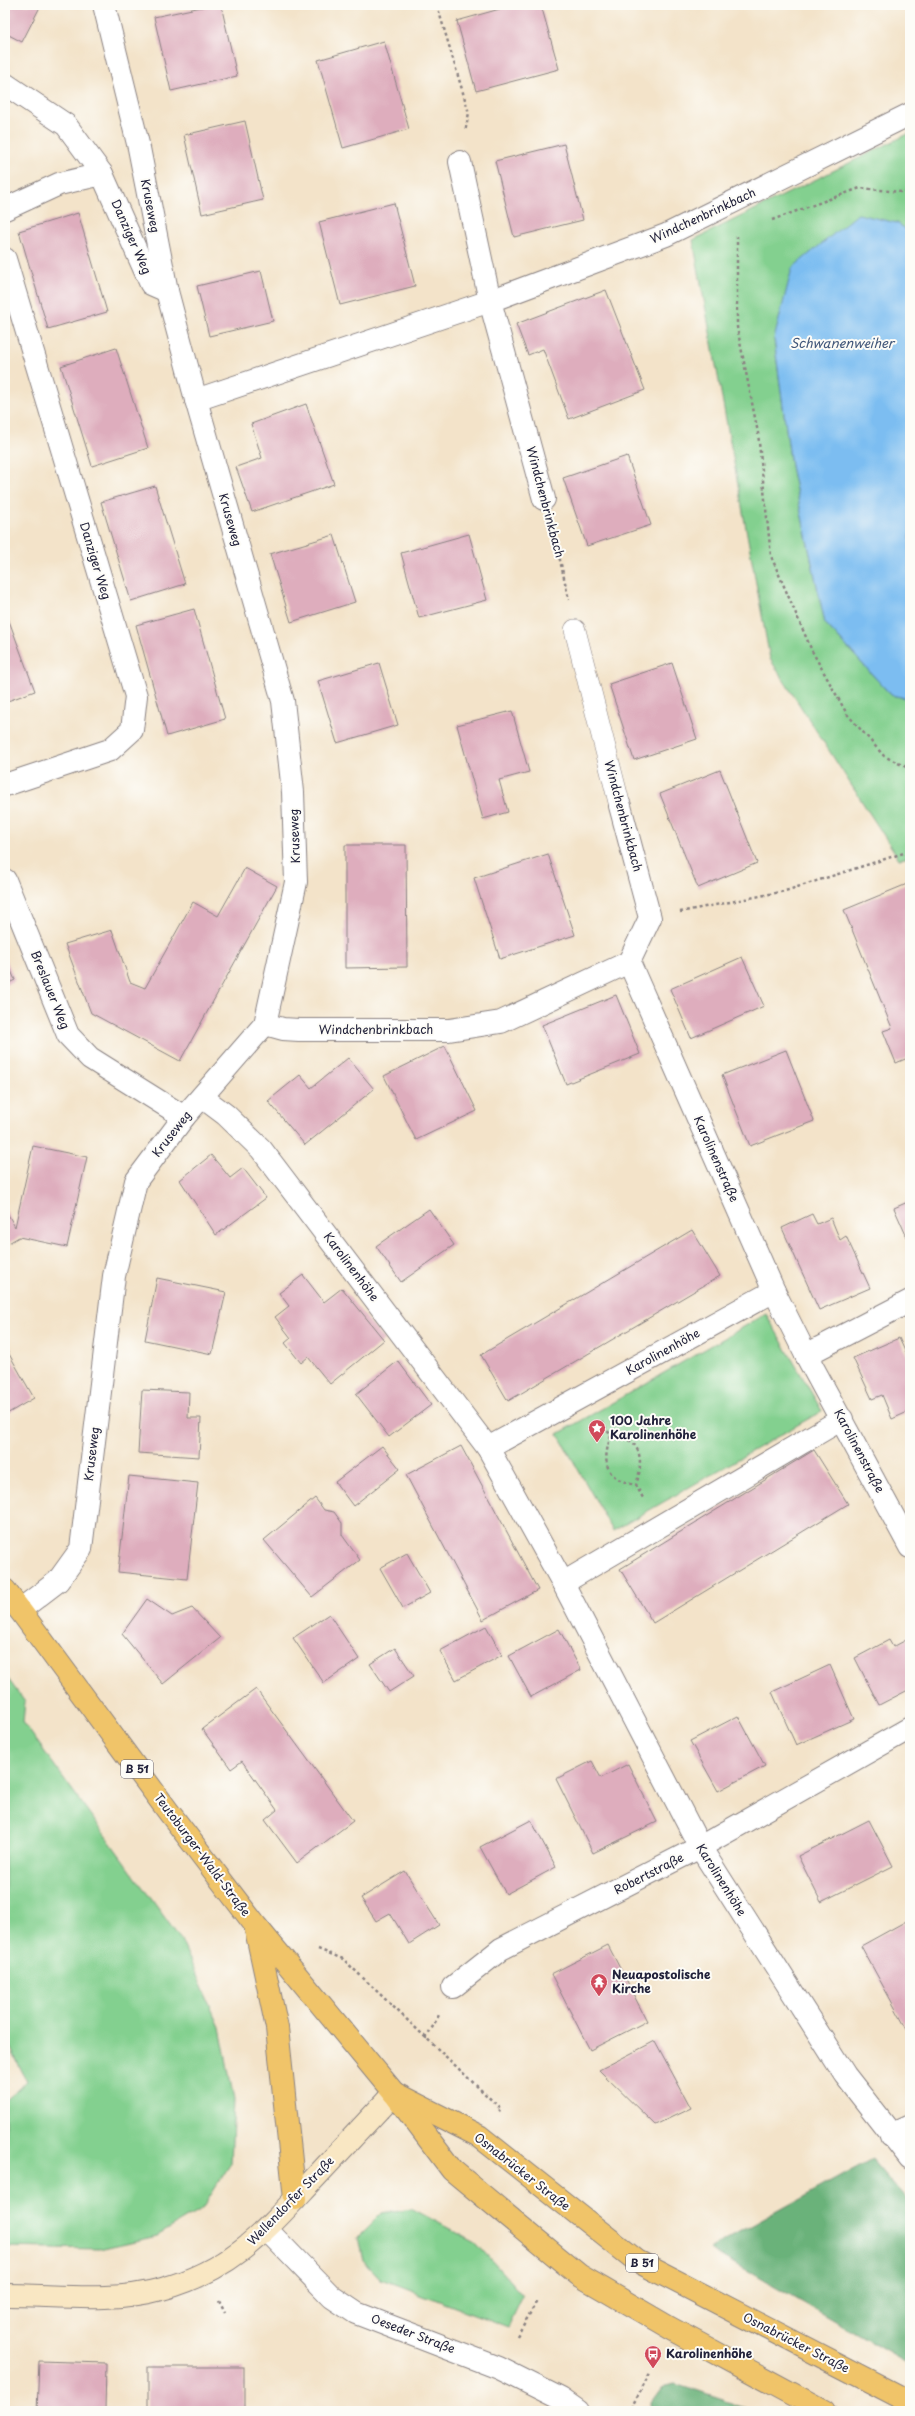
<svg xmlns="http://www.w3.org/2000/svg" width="915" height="2416" font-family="'Playpen Sans',sans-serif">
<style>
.green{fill:#83d08f;stroke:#527965}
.forest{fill:#6ab27a;stroke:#466a5a}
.water{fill:#7cbdf1;stroke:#4f7096}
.building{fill:#deadbd}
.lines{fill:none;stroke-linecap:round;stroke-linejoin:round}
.lane-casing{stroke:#8a8282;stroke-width:22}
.street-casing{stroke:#8a8282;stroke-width:24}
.secondary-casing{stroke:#8a8282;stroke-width:24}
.primary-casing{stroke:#8a8282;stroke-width:24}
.highway-casing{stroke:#8a8282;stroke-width:24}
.path{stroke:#8a8282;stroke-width:2.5;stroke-dasharray:3 3;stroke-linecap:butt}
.lane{stroke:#fff;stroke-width:21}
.street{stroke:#fff;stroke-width:22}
.secondary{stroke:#f9e7c3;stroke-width:22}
.primary{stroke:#f0c469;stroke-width:22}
.highway{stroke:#f0c469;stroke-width:22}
.labels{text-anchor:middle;stroke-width:4;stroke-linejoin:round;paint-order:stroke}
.shield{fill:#fdfcf7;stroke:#646373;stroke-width:1}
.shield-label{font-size:11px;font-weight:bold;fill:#22223b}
.street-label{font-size:12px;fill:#22223b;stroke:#fdfcf7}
.poi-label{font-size:12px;font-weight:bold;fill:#22223b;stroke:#fdfcf7;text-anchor:start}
.water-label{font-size:13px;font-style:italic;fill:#42587b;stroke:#fdfcf7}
</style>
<rect width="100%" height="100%" fill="#fdfcf7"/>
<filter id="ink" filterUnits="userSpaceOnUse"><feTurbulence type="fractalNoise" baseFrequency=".025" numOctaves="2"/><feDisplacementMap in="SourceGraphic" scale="8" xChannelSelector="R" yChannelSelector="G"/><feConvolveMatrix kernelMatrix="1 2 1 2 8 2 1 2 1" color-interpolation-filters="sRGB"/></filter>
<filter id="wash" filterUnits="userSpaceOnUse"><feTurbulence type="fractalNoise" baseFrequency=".012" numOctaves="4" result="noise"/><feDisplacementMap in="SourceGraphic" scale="16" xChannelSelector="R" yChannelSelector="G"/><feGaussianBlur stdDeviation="0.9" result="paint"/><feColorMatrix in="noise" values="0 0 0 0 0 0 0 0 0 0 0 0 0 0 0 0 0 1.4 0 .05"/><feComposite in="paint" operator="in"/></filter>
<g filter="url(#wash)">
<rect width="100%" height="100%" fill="#f3e3c9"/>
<g class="green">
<polygon points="910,133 910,232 897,223 774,339 791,466 825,623 891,695 910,699 910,857 899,859 770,659 693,240"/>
<polygon points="766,1314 822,1411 613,1531 558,1434"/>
<polygon points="5,1675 25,1702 23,1722 181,1940 220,2027 234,2100 231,2163 202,2209 157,2236 99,2249 5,2247 5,2101 27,2081 5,2037"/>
<polygon points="411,2208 476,2243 523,2296 508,2327 381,2279 363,2260 358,2237 382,2213"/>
</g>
<g class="forest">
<polygon points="872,2159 910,2203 910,2365 709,2249"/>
<polygon points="675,2384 756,2411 653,2411 652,2402 663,2387"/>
</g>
<polygon class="water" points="858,214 897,223 910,232 910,699 891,695 825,623 791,466 774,339 792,268"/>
<g id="blocks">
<g class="building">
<polygon points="5,5 41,5 22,42 5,33"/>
<polygon points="211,5 221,5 237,76 171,91 154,17"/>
<polygon points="514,5 541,5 559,69 476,91 457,21"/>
<polygon points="384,41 409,129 343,148 318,60"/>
<polygon points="245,121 263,200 202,214 184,135"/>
<polygon points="564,144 583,220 514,237 495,161"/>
<polygon points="394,203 415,286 340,305 319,222"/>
<polygon points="78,213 107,312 48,329 19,231"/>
<polygon points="261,271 273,321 209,336 197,286"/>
<polygon points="606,290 645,390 569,419 543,349 528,355 516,324"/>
<polygon points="116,348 148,448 92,466 61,366"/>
<polygon points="306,404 334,484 252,512 236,467 262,458 251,424"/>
<polygon points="627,456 651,525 587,546 563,478"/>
<polygon points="155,486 185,584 131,601 101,502"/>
<polygon points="469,534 487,600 419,618 401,553"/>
<polygon points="334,535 355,602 291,622 270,554"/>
<polygon points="194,609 225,719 167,736 136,625"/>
<polygon points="5,610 35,691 5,702"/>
<polygon points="379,663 398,725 337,743 318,681"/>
<polygon points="672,663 697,739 634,760 609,684"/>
<polygon points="512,711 529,772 499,780 508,812 483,819 457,725"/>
<polygon points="720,770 757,863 698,888 660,794"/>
<polygon points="345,845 406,845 407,967 345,968"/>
<polygon points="548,854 575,935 500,959 474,878"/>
<polygon points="245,868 277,886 180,1061 91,1013 65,944 112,930 130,982 145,988 193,902 218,916"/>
<polygon points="907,884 910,891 910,1057 896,1063 883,1031 892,1028 844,910"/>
<polygon points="5,957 15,980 5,985"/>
<polygon points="742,957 764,1006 691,1038 670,989"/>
<polygon points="616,995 640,1054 566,1084 542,1025"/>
<polygon points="445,1046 477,1111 416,1140 384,1076"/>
<polygon points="786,1050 814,1121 750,1146 722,1075"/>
<polygon points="348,1058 374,1089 305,1145 268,1101 300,1075 311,1088"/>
<polygon points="33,1146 87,1157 67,1247 19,1237 5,1245 5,1209 15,1227"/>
<polygon points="211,1155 230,1178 243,1168 266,1198 216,1235 180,1180"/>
<polygon points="910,1201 910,1244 894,1208"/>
<polygon points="429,1209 454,1245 401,1282 376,1246"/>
<polygon points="812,1214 817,1224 831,1218 840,1240 846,1236 870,1288 819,1310 782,1228"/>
<polygon points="692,1230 720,1276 508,1401 481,1355"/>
<polygon points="303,1275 324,1302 342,1288 384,1340 330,1384 308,1357 301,1363 285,1343 291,1338 275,1317 289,1306 279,1293"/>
<polygon points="157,1278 226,1292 212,1354 145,1340"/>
<polygon points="899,1338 910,1362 910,1411 892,1419 882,1395 872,1399 853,1358"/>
<polygon points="5,1347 34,1398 5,1415"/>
<polygon points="398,1361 431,1405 389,1437 356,1394"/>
<polygon points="142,1390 189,1392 188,1418 201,1418 199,1457 138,1453"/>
<polygon points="382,1446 400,1469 353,1506 335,1482"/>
<polygon points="461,1446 538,1590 483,1620 406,1475"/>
<polygon points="814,1450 848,1504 653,1623 620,1569"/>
<polygon points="129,1476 198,1483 187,1579 118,1572"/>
<polygon points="315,1498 324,1510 334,1512 342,1523 342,1535 360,1560 312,1597 264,1540"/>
<polygon points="407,1553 430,1593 403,1608 380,1568"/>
<polygon points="147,1599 172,1616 192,1608 220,1638 163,1684 122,1634"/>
<polygon points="329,1614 359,1659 324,1683 293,1638"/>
<polygon points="486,1626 502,1655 456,1680 440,1651"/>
<polygon points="559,1629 581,1670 531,1697 509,1656"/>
<polygon points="910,1638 910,1689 879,1705 855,1658 889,1640 893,1647"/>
<polygon points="395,1648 414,1676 389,1692 370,1664"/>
<polygon points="830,1665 854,1719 796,1745 772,1692"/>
<polygon points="256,1689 353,1821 297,1863 265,1820 277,1810 242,1761 231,1769 202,1729"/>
<polygon points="738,1716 765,1766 718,1791 690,1741"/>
<polygon points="592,1761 601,1778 628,1764 657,1822 593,1853 556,1779"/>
<polygon points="531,1820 556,1867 506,1894 480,1847"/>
<polygon points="869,1820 893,1866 821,1902 798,1856"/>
<polygon points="405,1871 439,1925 409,1944 390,1913 376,1921 361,1898"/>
<polygon points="910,1919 910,2035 861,1946"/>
<polygon points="608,1945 647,2021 590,2050 551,1974"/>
<polygon points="655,2041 691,2108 655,2125 599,2070"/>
<polygon points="39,2361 106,2363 105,2411 37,2411"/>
<rect x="148" y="2367" width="96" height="44"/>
</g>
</g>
</g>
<g filter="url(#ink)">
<use href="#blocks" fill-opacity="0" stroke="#8a8282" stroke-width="1"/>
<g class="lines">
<g class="lane-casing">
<polyline id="lane" points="575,630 620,806"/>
</g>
<g class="street-casing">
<g id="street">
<polyline points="5,84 66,125 102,174 151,284 167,291"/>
<polyline points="460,162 490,301 544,499"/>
<polyline points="5,209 59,184 102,174"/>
<polyline points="5,259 136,696 132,730 110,750 5,785"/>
<polyline points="196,400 490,301 666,235 910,114"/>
<polyline points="5,880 68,1035 90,1058 184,1117"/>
<polyline points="629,962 774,1291 806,1355 910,1547"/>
<polyline points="265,1024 283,1029 299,1030 449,1030 501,1022 629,962 650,918 620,806"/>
<polyline points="202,1097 226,1115 261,1149 488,1448 563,1583 700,1847 845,2075 910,2158"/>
<polyline points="806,1355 910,1301"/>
<polyline points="488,1448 774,1291"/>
<polyline points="563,1583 842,1419"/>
<polyline points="20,1610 58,1581 81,1549 114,1276 136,1181 184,1117 265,1024 296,882 293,792 283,701 196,400 167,291 139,148 104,5"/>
<polyline points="453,1987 501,1949 700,1847 910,1728"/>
<polyline points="890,2135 910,2126"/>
<polyline points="267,2230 332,2297 356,2313 499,2368 561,2399 578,2411"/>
</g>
</g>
<g class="secondary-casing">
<path id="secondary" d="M5,2295C56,2295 112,2303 162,2289C232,2270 264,2232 311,2182C339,2152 366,2123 394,2093"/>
</g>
<g class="primary-casing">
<g id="primary">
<polyline points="5,1590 168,1811 256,1926 394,2093"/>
<polyline points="256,1930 277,2028 295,2199"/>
</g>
</g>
<g class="highway-casing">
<g id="highway">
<polyline points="394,2093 479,2136 637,2261 910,2402"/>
<polyline points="397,2097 452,2170 579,2275 670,2328 824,2411"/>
</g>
</g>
<g class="path">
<polyline points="437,5 469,113 465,132"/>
<polyline points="772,220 860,188 910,193"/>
<polyline points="737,236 737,327 758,433 771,556 812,651 847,714 884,756 910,769"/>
<polyline points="553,529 569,600"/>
<polyline points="680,912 785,891 910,851"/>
<path d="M601,1421L611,1436C601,1464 606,1479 636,1485L643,1498"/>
<path d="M611,1436C642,1436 644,1461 636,1485"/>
<polyline points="318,1949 343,1959 501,2109 499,2111"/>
<polyline points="426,2039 439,2015"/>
<polyline points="219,2301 225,2313"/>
<polyline points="517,2336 537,2301"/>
<polyline points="631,2408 650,2373"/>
</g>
<use href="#lane" class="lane"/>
<use href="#street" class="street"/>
<use href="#secondary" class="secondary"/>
<use href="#primary" class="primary"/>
<use href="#highway" class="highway"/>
</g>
</g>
<defs>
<g id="sight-pin" transform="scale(0.9)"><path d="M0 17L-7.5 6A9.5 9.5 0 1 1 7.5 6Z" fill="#d1495b" stroke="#fdfcf7"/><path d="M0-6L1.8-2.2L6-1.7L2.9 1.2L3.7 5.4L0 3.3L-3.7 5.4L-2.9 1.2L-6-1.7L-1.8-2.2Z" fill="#fff"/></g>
<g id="temple-pin" transform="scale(0.9)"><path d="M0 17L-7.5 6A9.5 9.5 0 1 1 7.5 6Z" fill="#d1495b" stroke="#fdfcf7"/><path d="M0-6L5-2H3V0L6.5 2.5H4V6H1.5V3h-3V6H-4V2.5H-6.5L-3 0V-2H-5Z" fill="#fff"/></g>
<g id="bus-pin" transform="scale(0.9)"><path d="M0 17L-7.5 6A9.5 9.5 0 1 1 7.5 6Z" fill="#d1495b" stroke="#fdfcf7"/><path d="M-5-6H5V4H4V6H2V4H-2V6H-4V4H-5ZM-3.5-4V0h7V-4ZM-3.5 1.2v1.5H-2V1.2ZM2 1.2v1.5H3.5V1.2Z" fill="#fff"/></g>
</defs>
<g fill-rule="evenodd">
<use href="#sight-pin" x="597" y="1428"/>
<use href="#temple-pin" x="599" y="1982"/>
<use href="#bus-pin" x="653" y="2354"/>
</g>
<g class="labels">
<g class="shield">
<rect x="121" y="1760" width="32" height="18" rx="3"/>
<rect x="626" y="2254" width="32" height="18" rx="3"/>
</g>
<g class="shield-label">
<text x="137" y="1773">B 51</text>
<text x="642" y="2267">B 51</text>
</g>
<g class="street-label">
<text transform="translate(150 206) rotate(79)" y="4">Kruseweg</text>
<text transform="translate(703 216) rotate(-25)" y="4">Windchenbrinkbach</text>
<text transform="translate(131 237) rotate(66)" y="4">Danziger Weg</text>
<text transform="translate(545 502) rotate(75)" y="4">Windchenbrinkbach</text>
<text transform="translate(230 520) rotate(74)" y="4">Kruseweg</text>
<text transform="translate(95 561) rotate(73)" y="4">Danziger Weg</text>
<text transform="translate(623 816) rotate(75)" y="4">Windchenbrinkbach</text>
<text transform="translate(295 836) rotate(-92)" y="4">Kruseweg</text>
<text transform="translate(50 990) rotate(68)" y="4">Breslauer Weg</text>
<text x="376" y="1034">Windchenbrinkbach</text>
<text transform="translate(172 1134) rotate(-52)" y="4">Kruseweg</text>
<text transform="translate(716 1159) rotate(66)" y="4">Karolinenstraße</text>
<text transform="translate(351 1267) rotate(53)" y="4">Karolinenhöhe</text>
<text transform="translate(663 1352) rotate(-29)" y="4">Karolinenhöhe</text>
<text transform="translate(859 1451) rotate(62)" y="4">Karolinenstraße</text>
<text transform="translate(92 1454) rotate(-83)" y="4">Kruseweg</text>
<text transform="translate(202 1855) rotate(53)" y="4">Teutoburger-Wald-Straße</text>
<text transform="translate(649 1874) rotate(-27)" y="4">Robertstraße</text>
<text transform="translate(721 1880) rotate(58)" y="4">Karolinenhöhe</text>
<text transform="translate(522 2172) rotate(38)" y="4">Osnabrücker Straße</text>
<text transform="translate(291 2201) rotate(-46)" y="4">Wellendorfer Straße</text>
<text transform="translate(413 2334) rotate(21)" y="4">Oeseder Straße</text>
<text transform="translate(796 2343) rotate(27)" y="4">Osnabrücker Straße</text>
</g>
<g class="poi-label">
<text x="610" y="1425">100 Jahre<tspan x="610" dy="14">Karolinenhöhe</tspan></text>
<text x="612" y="1979">Neuapostolische<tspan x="612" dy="14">Kirche</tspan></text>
<text x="666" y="2358">Karolinenhöhe</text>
</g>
<g class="water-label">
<text x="842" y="348">Schwanenweiher</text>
</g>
</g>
<rect width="915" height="2416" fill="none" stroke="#fdfcf7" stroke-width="20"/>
</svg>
